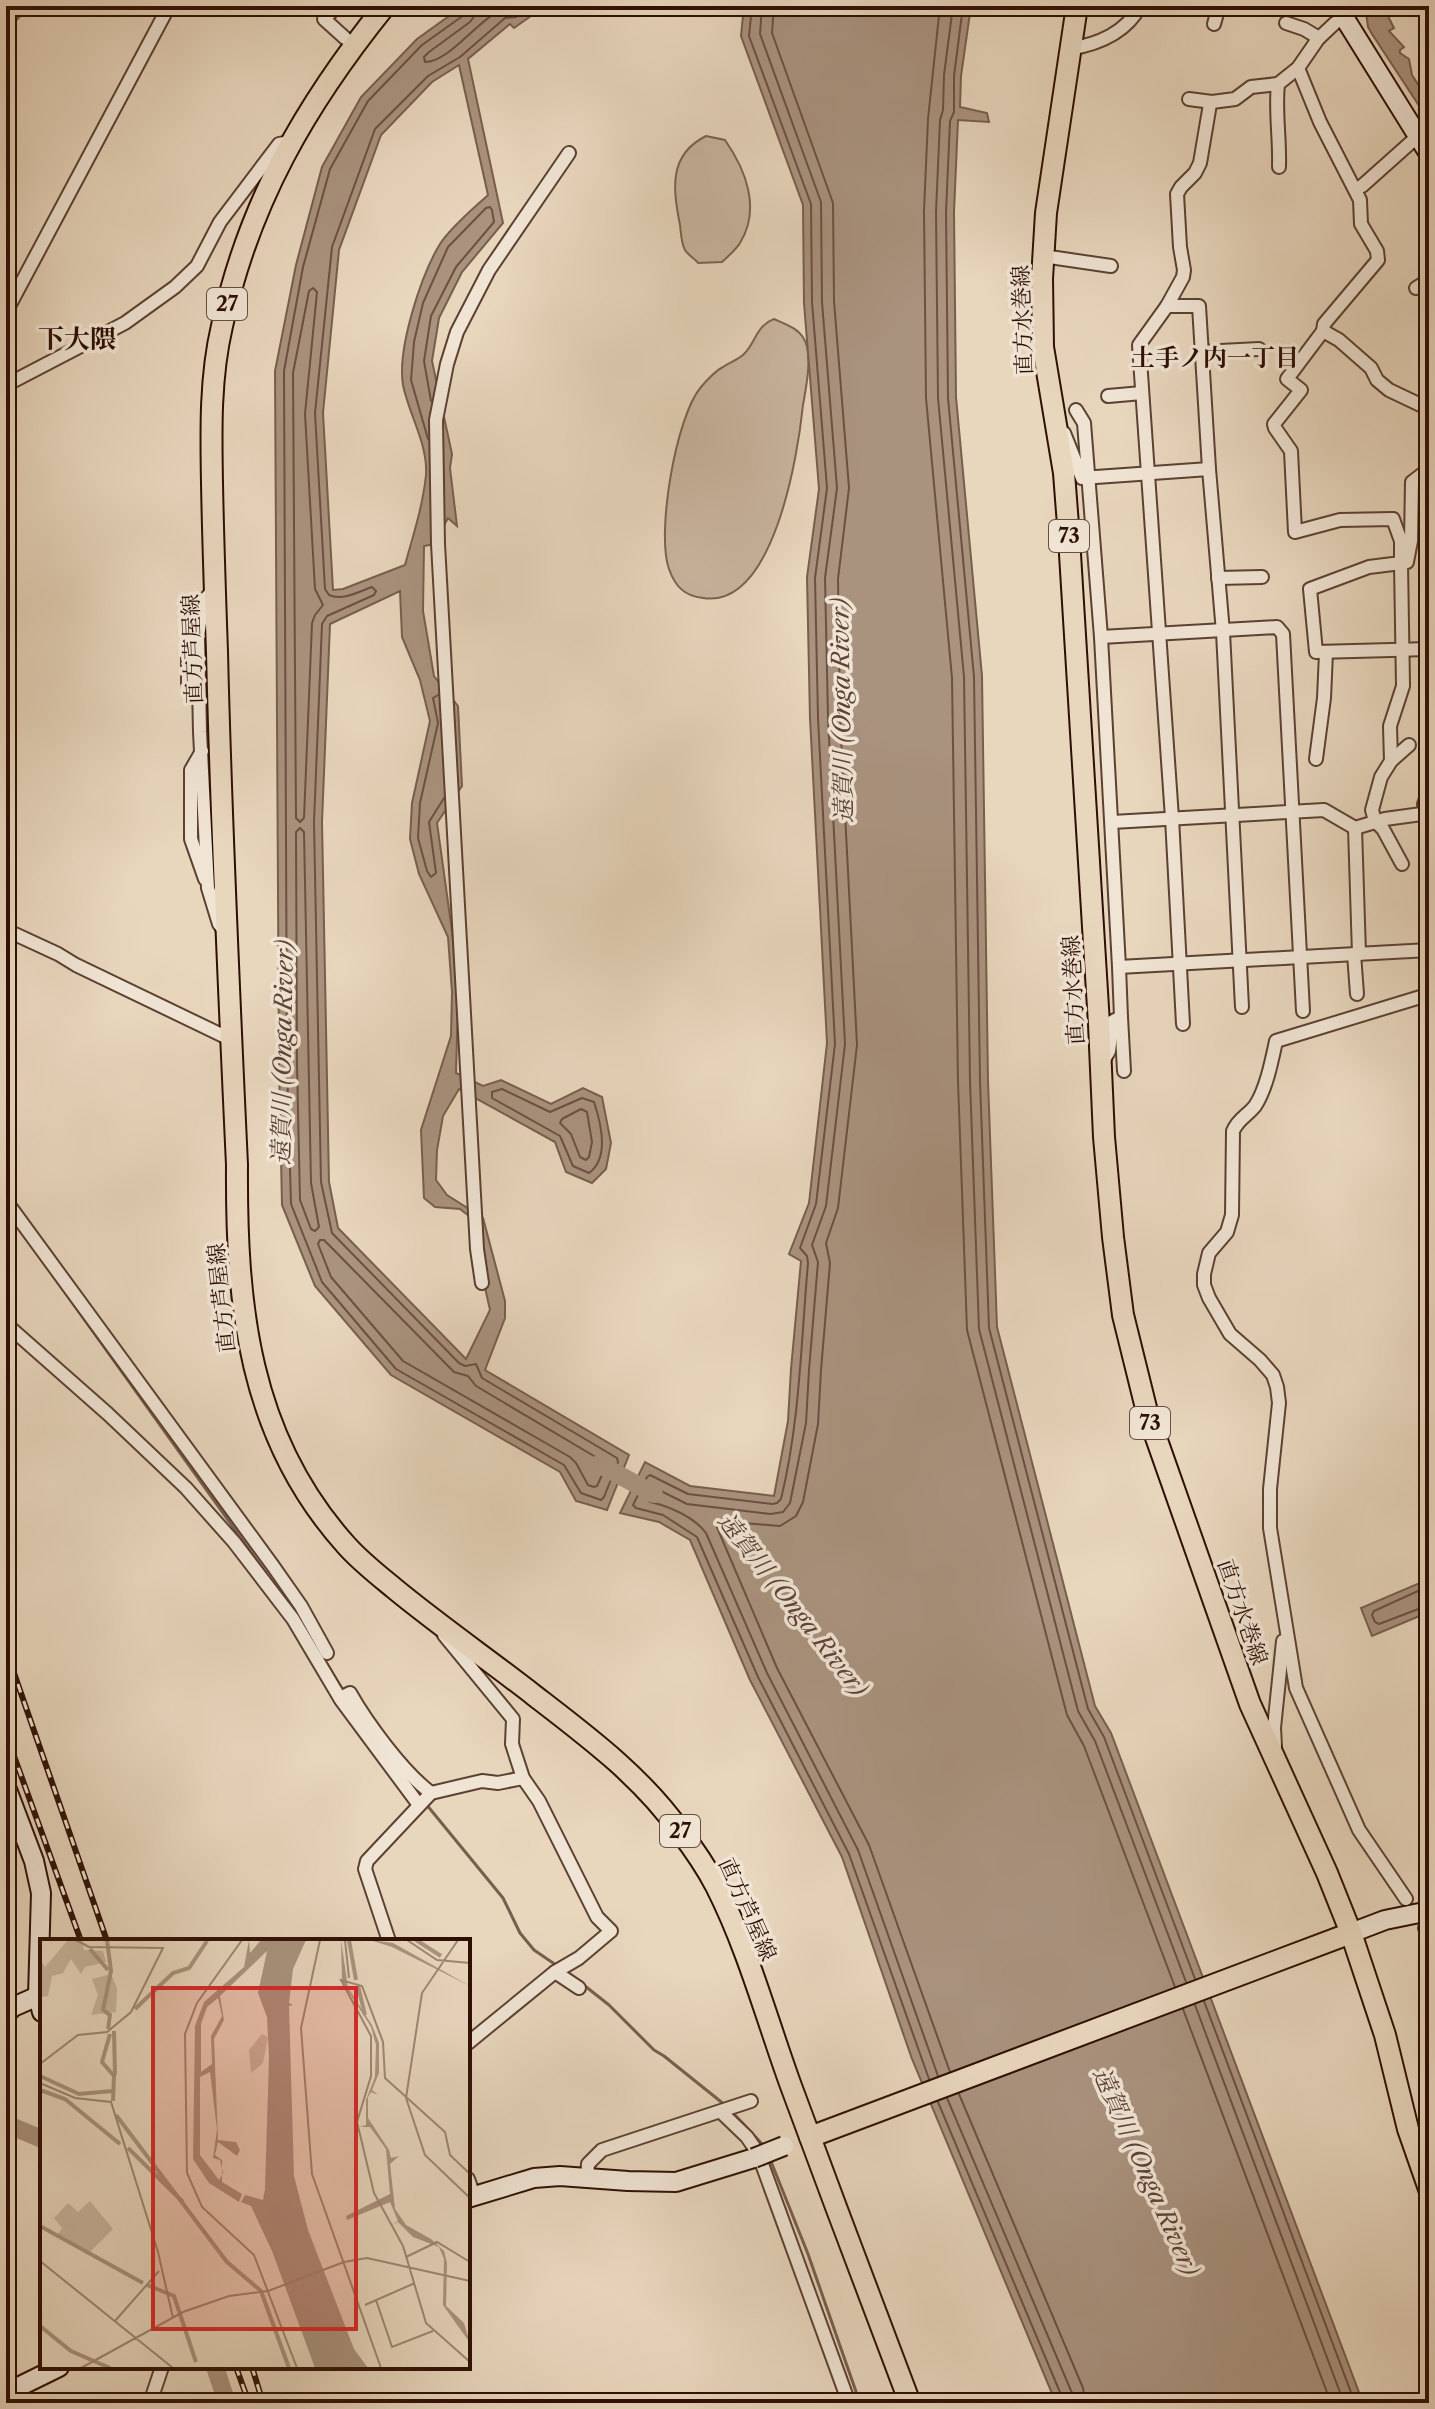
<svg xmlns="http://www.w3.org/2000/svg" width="1435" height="2409" font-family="'Libre Caslon Text','Noto Serif JP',serif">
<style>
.green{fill:#c8b49e;stroke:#7b6251;stroke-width:2}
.water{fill:#a9927e;stroke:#785e4d;stroke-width:2;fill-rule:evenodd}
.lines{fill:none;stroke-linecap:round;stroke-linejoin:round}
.shore{stroke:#6c5041;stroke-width:2}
.stream{stroke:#785e4d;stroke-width:3}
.river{stroke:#a9927e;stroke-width:18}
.street-casing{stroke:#5c4132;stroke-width:16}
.secondary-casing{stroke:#2e0f04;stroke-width:22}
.primary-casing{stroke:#2e0f04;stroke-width:24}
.street{stroke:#f0e4d4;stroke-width:12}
.secondary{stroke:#f0e4d4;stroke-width:18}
.primary{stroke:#e8d6bd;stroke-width:20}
.rail-casing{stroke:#2e0f04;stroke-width:6}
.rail{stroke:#f0e4d4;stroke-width:3;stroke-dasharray:9;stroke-linecap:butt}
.secondary-bridge-casing{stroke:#2e0f04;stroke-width:22;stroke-linecap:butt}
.secondary-bridge{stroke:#f0e4d4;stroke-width:18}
.labels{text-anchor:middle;stroke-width:7;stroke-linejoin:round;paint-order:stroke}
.shield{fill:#f0e4d4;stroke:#684f42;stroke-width:2}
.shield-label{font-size:20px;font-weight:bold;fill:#2e0f04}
.street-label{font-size:22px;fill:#2e0f04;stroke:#f0e4d4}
.neighbourhood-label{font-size:24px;font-weight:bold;fill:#2e0f04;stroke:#f0e4d4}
.water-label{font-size:24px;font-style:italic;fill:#5f4335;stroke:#f0e4d4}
.quarter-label{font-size:26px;font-weight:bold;fill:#2e0f04;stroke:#f0e4d4}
.inset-river{fill:none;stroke:#a9927e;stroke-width:4}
.inset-road{fill:none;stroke:#9e8673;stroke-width:2}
.view{fill:#d62828;fill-opacity:0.15;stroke:#d62828;stroke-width:4}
.inset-edge{fill:none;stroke:#2e0f04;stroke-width:4}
</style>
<rect width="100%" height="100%" fill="#e8d6bd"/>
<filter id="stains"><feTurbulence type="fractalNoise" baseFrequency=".0025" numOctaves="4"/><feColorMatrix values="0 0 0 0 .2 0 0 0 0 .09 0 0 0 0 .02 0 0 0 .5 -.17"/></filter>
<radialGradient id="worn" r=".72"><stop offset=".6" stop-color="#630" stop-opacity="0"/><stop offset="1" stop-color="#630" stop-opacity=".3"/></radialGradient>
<g class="green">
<path d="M706,136L725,140C746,170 761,209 740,243C736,250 728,256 722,262L698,263C695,259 687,254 685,250C681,243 681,232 680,225C673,189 668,155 706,136Z"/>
<path d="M774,319C785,324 798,328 804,339C813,354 806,388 803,405C798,454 774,609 703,598C684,596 675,586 669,569C656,533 676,416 701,387C707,380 715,371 723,367C730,362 738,360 744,354C756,342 756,326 774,319Z"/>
</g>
<g class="water">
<path d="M463,6H545L514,28L510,24L468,59L503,223L462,272L439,318L432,361L452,454L450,468L457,526L448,518L434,544L424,546L423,611L434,676L458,706L462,786L437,823L452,931L458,1001L456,1073L483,1086L501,1080L551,1104L583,1088L602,1097L611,1143L606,1169L592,1183L566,1172L555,1142L459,1089L443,1116L437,1150L436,1180L447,1195L483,1218L505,1301V1318L485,1370L629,1455L607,1510L576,1501L560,1472L391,1375L315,1286L282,1205L279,1065L275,371L296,265L322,167L361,97L417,39ZM459,65L488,195C473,209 451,227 440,244C421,275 397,349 403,385C409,415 428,444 426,475C423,505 413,536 405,565L343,589L333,590L323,413L339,250L381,135L432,82ZM400,591L402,637L420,680L430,721L412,803L410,839L419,874L448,937L452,992L451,1036L421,1130L424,1198L435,1207L460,1209L469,1216L490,1310L466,1359L338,1228L329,1182L322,822L330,624Z"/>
<polygon points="744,6 971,6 961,76 960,107 987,113 989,122 958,120 954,212 956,397 982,676 988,1081 997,1327 1095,1706 1111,1733 1363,2403 1056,2403 912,2059 842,1857 750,1680 690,1540 659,1522 620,1513 645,1462 690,1486 774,1496 788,1421 791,1369 801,1261 789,1254 809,1203 827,1043 810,718 807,577 819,489 804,303 803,205 741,36"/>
<polygon points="1357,6 1384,8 1394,28 1389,31 1404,47 1400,50 1400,53 1409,59 1412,75 1429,101 1429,121 1372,34 1368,27 1366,12"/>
<polygon points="1429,1577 1429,1612 1372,1636 1361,1608 1420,1583 1419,1579"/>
</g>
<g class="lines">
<g class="shore">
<path d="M466,6L464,15L422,45L368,101L330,169L303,267L284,371L287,1065L291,1204L322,1282L396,1369L564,1465L581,1493L601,1500L604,1497L618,1462L617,1458L482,1378L476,1364L465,1366L459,1363L332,1233L321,1182L314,822L322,624L327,616L374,595L376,591L372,587C358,592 343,601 329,595L325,589L315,413L332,247L375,129L428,76L460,57L505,18L516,17L532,6"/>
<path d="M477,6L476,14L470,22L429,52L424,57L425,62C453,62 484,8 514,6"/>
<path d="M752,6L749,36L811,204L812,302L827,488L815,578L818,718L835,1044L816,1204L800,1248L807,1256L808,1263C801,1341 800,1422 781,1499L777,1503L772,1504L688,1494L650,1475L647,1477L633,1505L636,1508L663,1515L697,1537L758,1677L849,1854L929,2079"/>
<path d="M762,6L760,34L821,202L822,302L837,488L825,578L828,718L845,1044L826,1206L812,1245L818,1262L809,1370L806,1423L790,1503L783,1512L771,1514L687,1504L655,1488L651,1490L648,1498L650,1502C669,1506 694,1517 706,1533L767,1673L858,1850L938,2076"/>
<polyline points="774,6 772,33 833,203 834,301 849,488 838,579 840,717 857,1045 838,1208 826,1243 830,1263 821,1370 818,1424 803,1502 796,1516 780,1526 720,1521 716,1525 777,1668 869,1845 950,2072"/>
<polyline points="940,6 928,119 924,211 926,398 952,678 958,1081 967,1330 1067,1715 1084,1746 1175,1987"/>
<polyline points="953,6 944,75 943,110 940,120 936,212 938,398 964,677 970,1081 979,1329 1078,1711 1095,1741 1186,1982"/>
<polyline points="963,6 954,76 954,112 950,121 946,212 948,398 974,677 980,1081 989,1328 1088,1709 1104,1737 1195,1979"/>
<polygon points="313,288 317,292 305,414 315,589 323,605 315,615 312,623 304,818 300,822 296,818 293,373 309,291"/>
<polyline points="428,439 411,380 414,342 423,303 448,247 486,208 490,207 492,210 494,222 456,267 431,316 424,361 431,401"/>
<polyline points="438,695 433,698 438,723 420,803 418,838 427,871 431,877 436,873 429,822 444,798"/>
<polygon points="300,828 304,832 311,1183 319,1227 315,1231 311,1229 300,1200 297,1065 296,832"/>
<path d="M502,1089L550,1112L582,1098L594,1102C601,1123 610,1158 589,1173L573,1166L560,1136L492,1098V1092Z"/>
<polygon points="581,1109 587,1112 592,1142 589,1157 586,1160 580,1157 571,1134 560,1123 562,1119"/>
<polygon points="320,1240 324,1240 454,1372 468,1376 476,1386 604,1462 606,1466 597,1486 594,1487 588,1485 576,1463 570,1457 403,1361 331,1277 318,1244"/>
<polyline points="1429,1586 1374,1611 1372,1615 1375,1622 1379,1624 1429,1605"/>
<polyline points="1204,2001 1355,2403"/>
<polyline points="1195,2005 1344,2403"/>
<polyline points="1183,2009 1331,2403"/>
<polyline points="959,2094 1083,2388 1085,2403"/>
<polyline points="947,2098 1072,2393 1073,2403"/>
<polyline points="938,2102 1062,2397 1063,2403"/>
</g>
<g class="stream">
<polyline points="6,30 30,6"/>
<polyline points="11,1217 281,1594"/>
<polyline points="302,1623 317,1647"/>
<polyline points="321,1654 344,1692"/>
<polyline points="409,1782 422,1798"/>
<polyline points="426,1804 503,1898 520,1933 534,1950 556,1965"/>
<polyline points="566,1971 609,2005 654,2050 664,2056 725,2105"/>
<polyline points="733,2113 763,2145"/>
<polyline points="770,2159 808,2254 860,2403"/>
</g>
<g class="river">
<polyline points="599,1464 654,1494"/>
<polyline points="6,2124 42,2139"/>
<polyline points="215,2367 227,2403"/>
</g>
<g class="street-casing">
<g id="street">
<polyline points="337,6 324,19 345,38"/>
<polyline points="1286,23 1304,29 1319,38"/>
<polyline points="1214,24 1219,6"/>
<path d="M1069,49C1099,44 1126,33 1140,6"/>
<polyline points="1298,68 1320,122 1360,200 1361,224 1377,251 1378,260 1324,324 1323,331 1287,379 1301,390 1274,424 1275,428 1291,451 1295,532 1340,520 1393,519 1401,541 1401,563 1369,567 1310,589 1316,652 1429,649"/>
<path d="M1278,84C1275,112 1280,138 1279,167"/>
<polyline points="1189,99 1212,102"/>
<polyline points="1355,189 1362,186 1418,136"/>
<polyline points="1043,256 1111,266"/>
<polyline points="1416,288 1429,280"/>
<polyline points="1167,306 1199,306 1209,469 1223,632 1242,1007"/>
<polyline points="6,312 169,6"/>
<polyline points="1323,331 1339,340 1371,368 1377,380 1389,390 1429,409"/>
<polyline points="1201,352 1259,349"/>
<polyline points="6,385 125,323 175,287 197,266 220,222 279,144 290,142"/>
<polyline points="1108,396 1142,393"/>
<polyline points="1076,410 1084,423 1101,637 1119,967 1121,1017 1113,1021 1109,1051 1105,1058"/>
<polyline points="1064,433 1082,478 1209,469"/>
<polyline points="1218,578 1262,577"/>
<polyline points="214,589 203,602 198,637 200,732 208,888 219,924 222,928"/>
<polyline points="1101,637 1277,627 1283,634 1303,1011"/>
<polyline points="198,658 188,658 188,683 199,695"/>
<polyline points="202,751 191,770 191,839 205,879"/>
<polyline points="1316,759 1324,698 1326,653"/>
<polyline points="1391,761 1390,726 1403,686 1401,563 1407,562 1411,541 1412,482 1429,469"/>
<polyline points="1425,813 1424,804 1429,791"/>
<polyline points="1112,822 1324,810 1355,828 1385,819 1429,813"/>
<polyline points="1355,828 1359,954"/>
<polyline points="1402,864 1383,829 1375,821 1372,810 1381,777 1391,761 1409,745"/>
<polyline points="6,930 58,954 76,965 232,1040"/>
<polyline points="1354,954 1357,994"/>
<polyline points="1119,967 1429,950"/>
<polyline points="1121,1017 1124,1071"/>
<polyline points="1183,1024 1172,818 1139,345 1167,306 1183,277 1184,270 1180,247 1177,194 1181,187 1195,173 1200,163 1210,104 1212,102 1235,99 1251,87 1278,84 1298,68 1318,39 1335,23 1343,18"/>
<polyline points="6,1201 273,1566 301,1606 327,1653"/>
<polyline points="482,1283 477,1249 438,544 436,420 447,364 457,332 489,270 569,153"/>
<polyline points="6,1324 108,1414 186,1488 234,1542 293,1619 341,1700 419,1805"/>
<polyline points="444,1635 513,1719 512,1744 523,1778 539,1801 597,1917 611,1931 579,1958 555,1972 468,2043"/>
<path d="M340,1698L350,1693C367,1723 403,1772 431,1793"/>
<polyline points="1275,1746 1274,1728 1283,1641"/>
<path d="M1406,1899L1359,1830L1296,1688L1270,1528V1489L1279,1403L1277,1387L1273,1375L1260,1360L1230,1334L1209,1298L1204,1285V1274L1209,1253L1227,1232L1232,1215L1233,1131C1238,1119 1247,1116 1255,1106C1266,1090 1272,1060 1276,1041L1427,995L1429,999"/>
<polyline points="1425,1928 1429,1935"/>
<polyline points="389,1941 365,1869 367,1861 431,1793 482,1781 498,1783 523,1778"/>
<polyline points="555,1972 579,1988"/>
<polyline points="721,2112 747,2137 758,2153 849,2403"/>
<polyline points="587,2177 588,2164 602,2150 751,2101"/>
<polyline points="468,2179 474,2196"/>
<polyline points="150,2403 162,2367"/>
</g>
</g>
<g class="secondary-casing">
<g id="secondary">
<polyline points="1337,6 1429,154"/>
<polyline points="6,1787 34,1861 41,1893 38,1996 42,2012"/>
<polyline points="1351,1933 1385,1920 1429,1911"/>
<polyline points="6,2014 13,2007 38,1996"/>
<polyline points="468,2198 534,2178 560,2176 628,2181 676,2182 754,2158"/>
<polyline points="6,2393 59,2367"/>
</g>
</g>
<g class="primary-casing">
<g id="primary">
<path d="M385,6C306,104 249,202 222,326C210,377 211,430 212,483C213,539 215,595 217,652C221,823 229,994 237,1165C236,1304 248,1436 346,1545C360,1561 378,1575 395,1589C440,1626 489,1660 535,1696C587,1736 642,1777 680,1831C693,1848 706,1867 716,1886C748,1949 767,2020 791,2086C830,2192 870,2297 910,2403"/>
<polyline points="1077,6 1046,213 1042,279 1043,347 1064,473 1069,538 1099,1024 1104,1137 1113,1237 1123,1315 1147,1412 1250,1704 1327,1873 1351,1933 1385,2035 1408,2129 1429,2189"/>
<polyline points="810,2137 1351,1933"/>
</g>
</g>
<use href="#street" class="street"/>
<use href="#secondary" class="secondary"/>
<use href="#primary" class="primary"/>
<g class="rail-casing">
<g id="rail">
<polyline points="6,1650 107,1941"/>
<polyline points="6,1734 81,1941"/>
<polyline points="236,2367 249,2403"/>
<polyline points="252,2367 263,2403"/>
</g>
</g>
<use href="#rail" class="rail"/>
<g class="secondary-bridge-casing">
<polyline id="secondary-bridge" points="754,2158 784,2146"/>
</g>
<use href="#secondary-bridge" class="secondary-bridge"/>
</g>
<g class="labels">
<g class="shield">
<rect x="207" y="288" width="40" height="32" rx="6"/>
<rect x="1049" y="520" width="40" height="32" rx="6"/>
<rect x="1130" y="1407" width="40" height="32" rx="6"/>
<rect x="660" y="1815" width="40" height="32" rx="6"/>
</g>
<g class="shield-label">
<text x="227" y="311">27</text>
<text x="1069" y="543">73</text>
<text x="1150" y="1430">73</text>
<text x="680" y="1838">27</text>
</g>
<g class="street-label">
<text transform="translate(1022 320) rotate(-92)" y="8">直方水巻線</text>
<text transform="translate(192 649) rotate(-92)" y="8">直方芦屋線</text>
<text transform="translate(1073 990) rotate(-93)" y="8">直方水巻線</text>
<text transform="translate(221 1298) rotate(-96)" y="8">直方芦屋線</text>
<text transform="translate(1243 1612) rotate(71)" y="8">直方水巻線</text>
<text transform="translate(748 1909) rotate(66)" y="8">直方芦屋線</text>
</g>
<g class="neighbourhood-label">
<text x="1215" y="366">土手ノ内一丁目</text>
</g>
<g class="water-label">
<text transform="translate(842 710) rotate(-91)" y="8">遠賀川 (Onga River)</text>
<text transform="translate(283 1052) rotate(-89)" y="8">遠賀川 (Onga River)</text>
<text transform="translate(793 1605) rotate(52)" y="8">遠賀川 (Onga River)</text>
<text transform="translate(1146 2172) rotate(66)" y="8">遠賀川 (Onga River)</text>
</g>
<g class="quarter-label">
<text x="77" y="348">下大隈</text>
</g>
</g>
<g transform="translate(40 1939)">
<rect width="430" height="430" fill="#e8d6bd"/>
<path d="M28,1H42L44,11L63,12L66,23L45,28L41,35L31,20L23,34L12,37L8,57L0,58V20L5,28ZM71,35L77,49L76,73L51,76L58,56L52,40ZM222,95L228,98L223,124L211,134L209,111ZM50,262L73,290L50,313L18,295L22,289L14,279L28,264L38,273Z" fill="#c8b49e"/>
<path d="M209,1L210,14L221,1H266L253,30L249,64L253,66L249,67L254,237L268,291L314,410L328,429H275L232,312L211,267L201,263L205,256L223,261L225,250L229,118L227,78L218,54L227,12L180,57L184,81L174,100L178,201L196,203L200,211L197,217L178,203L175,216L182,221V243L202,255L199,263L169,244L153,220L155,87L164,63L204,28ZM178,59L182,77L171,97L172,125L161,133V85L167,68ZM170,133L177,190L173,219L180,221L183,234L179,241L160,216V138ZM301,1L308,49L332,86L339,104V134L332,151L338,156L331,153L328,158V179L349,211L351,219L359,217L350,225L355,270L366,286L391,300L404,312L407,324L406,367L424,384L430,404L403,366L404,320L399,308L373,298L358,283L352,286L358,282L350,263L307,281L306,277L350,255L346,210L330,188H320L326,186V161L335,138L336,106L331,88L302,42ZM330,1L353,4L430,47L352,8Z" fill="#a9927e" fill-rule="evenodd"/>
<path class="inset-river" d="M67,1L71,32L63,71L70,76L68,90M309,1L316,41M376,1L401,17M50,10L68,31M318,47L325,76M95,70L133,34L149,29L167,2M74,92L75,136M70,95L62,123L74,137L73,162M0,137L39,155L72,152M0,151L25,160L80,205M76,176L187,323L221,352L249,429M88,209L143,263M0,287L103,344M107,346L134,357L156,423M0,387L31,412L70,429"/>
<path class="inset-road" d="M202,1L157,64L145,95L147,234L162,268L214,316L257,429M280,1L261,89L272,235L341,429M305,1L309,39M367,1L397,21L430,24M418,1L382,54L366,159L385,216L430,259M0,125L38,96L67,93L91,73L123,9L49,8L36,1M0,144L35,159L71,163L118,313L133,379M430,235L410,216L405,193L345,139L343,103L322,47L301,41L331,97V137L317,183L334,254L363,307L386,384L430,423M366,318L397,303L430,323M0,322L133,429M304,323L327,319L430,342M228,352L304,323M336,361L352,408L393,392M325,366L375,344M75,382L119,332M41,429L143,373L189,357L228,352"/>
<path class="view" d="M113,49H316V390H113Z"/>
<rect width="430" height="430" class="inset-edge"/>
</g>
<rect width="1435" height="2409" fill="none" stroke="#e8d6bd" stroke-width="32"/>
<rect x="8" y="8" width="1419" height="2393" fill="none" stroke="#2e0f04" stroke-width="4"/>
<rect x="16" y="16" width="1403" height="2377" fill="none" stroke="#2e0f04" stroke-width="2"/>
<rect width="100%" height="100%" filter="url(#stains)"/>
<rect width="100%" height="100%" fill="url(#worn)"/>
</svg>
